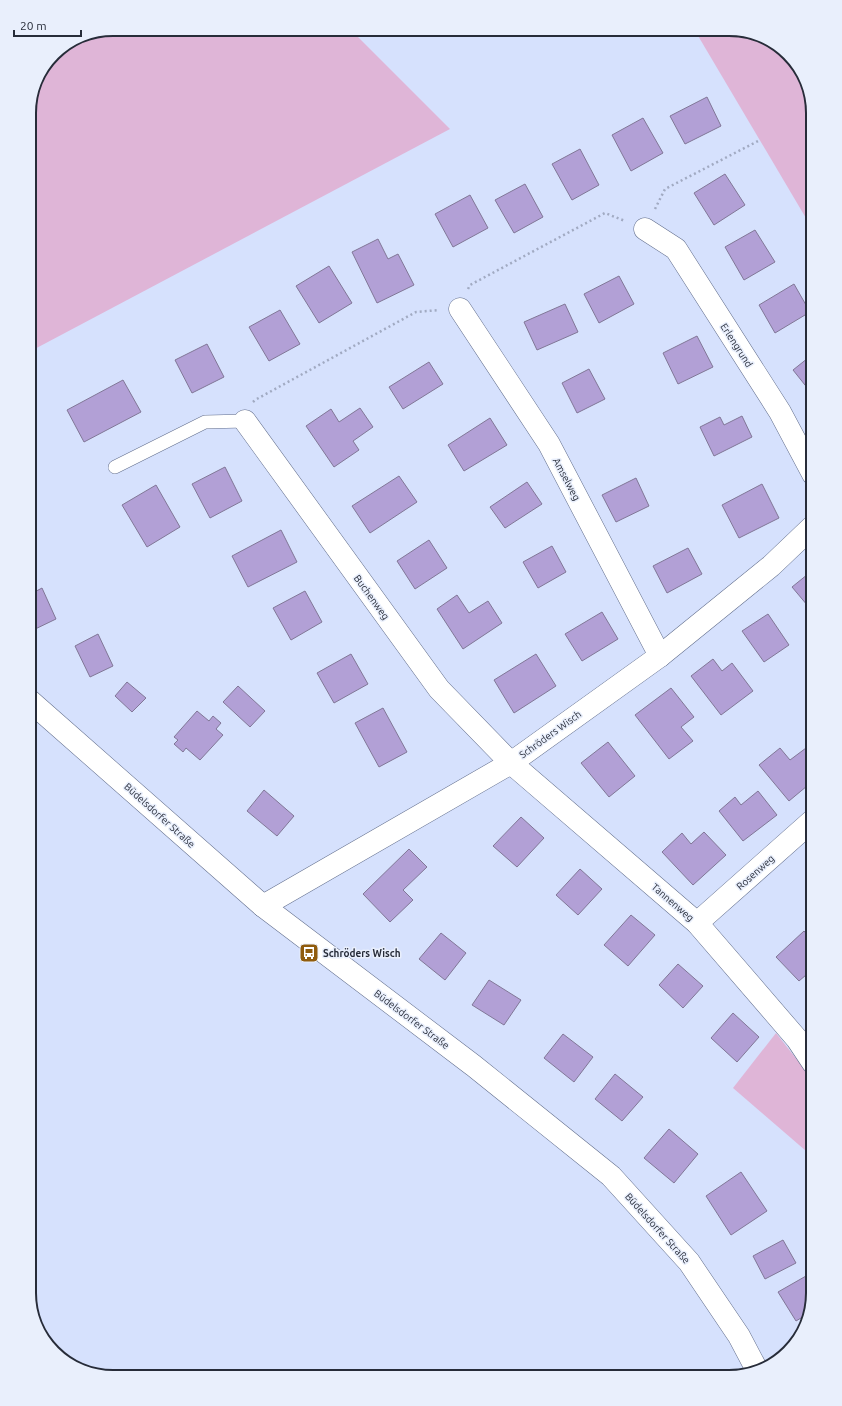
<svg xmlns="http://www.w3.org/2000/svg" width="842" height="1406" font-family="Ubuntu,sans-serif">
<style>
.green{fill:#dfb5d7}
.building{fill:#b2a0d6;stroke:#817797}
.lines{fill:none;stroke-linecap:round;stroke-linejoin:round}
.service-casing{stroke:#626e8c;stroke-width:14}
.minor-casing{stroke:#626e8c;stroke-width:23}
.tertiary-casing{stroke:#626e8c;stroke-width:23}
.path{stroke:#a1aac2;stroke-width:2.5;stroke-dasharray:2 3;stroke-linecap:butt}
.service{stroke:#fff;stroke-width:13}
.minor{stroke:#fff;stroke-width:22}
.tertiary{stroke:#fff;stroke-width:22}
.labels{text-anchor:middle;stroke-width:3;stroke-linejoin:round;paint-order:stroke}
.street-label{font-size:10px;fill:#272c39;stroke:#e9effc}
.poi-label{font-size:10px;font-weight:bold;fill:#272c39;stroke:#e9effc;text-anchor:start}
.rim{fill:none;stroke:#272c39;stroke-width:2}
</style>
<rect width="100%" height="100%" fill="#d6e1fd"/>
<g class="green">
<polygon points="113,29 350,29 450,129 29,352 29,108 35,81 54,53 81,35"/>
<polygon points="694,29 735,29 776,43 804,76 813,113 813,230"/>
<polygon points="776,1033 813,1080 813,1157 733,1088"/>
</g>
<g class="building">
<polygon points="707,97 721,126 685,144 670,116"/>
<polygon points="643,118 663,153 631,171 612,135"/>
<polygon points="580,149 599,185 572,200 552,164"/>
<polygon points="725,174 745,205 714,225 694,193"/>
<polygon points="525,184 543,217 514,233 495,200"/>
<polygon points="470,195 488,228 453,247 435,214"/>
<polygon points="755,230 775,262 744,280 725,247"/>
<polygon points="378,239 388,259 398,254 414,285 377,303 352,252"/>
<polygon points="329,266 352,303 319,323 296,286"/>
<polygon points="619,276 634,304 599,323 584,294"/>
<polygon points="794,284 810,312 775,333 759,305"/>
<polygon points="565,304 578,332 537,350 524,322"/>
<polygon points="280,310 300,344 269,361 249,327"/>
<polygon points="697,336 713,367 678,384 663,353"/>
<polygon points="207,344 224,377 192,393 175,360"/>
<polygon points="813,354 813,395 793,370"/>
<polygon points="429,362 443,384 403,409 389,387"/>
<polygon points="589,369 605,399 577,413 562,383"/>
<polygon points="123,380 141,412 84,442 67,410"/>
<polygon points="360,408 373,427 353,441 359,450 334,467 306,426 331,409 339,422"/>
<polygon points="742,416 752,437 714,456 700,427 720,417 724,425"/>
<polygon points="490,418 507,445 464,471 448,445"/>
<polygon points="225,467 242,501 210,518 192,484"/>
<polygon points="399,476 417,502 370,533 352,506"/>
<polygon points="636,478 649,506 616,522 602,495"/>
<polygon points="527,482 542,504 505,528 490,507"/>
<polygon points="762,484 779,518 739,538 722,505"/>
<polygon points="156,485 180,527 147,547 122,505"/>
<polygon points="281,530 297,562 248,587 232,556"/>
<polygon points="429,540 447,568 415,589 397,561"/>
<polygon points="552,546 566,572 538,588 523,562"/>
<polygon points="688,548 702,574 667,593 653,566"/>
<polygon points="813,570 813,612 792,587"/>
<polygon points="42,588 56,619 29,632 29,595"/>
<polygon points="305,591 322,622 291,640 273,608"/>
<polygon points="457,595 469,613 488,601 502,623 463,649 437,609"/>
<polygon points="602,612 618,639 582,661 565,634"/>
<polygon points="768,614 789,645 764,662 742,631"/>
<polygon points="98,634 113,666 90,677 75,646"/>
<polygon points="351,654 368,684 334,703 317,673"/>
<polygon points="536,654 556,686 514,713 494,680"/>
<polygon points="713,659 722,671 732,663 753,691 721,715 691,676"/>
<polygon points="127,682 146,698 132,712 115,696"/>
<polygon points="238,686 265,711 250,727 223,702"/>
<polygon points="671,688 694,717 681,727 693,741 669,759 635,715"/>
<polygon points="383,708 407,752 379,767 355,723"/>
<polygon points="197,711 209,721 213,716 221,723 216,729 223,735 200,760 186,748 183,752 174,744 178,740 174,737"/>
<polygon points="608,742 635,776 609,797 581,763"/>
<polygon points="810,745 813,748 813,781 789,801 759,765 780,748 790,760"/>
<polygon points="264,790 294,816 277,836 247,811"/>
<polygon points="758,791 777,815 743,841 719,811 735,797 741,805"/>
<polygon points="521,817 544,838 517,867 493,846"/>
<polygon points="704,832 726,855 693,885 662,852 682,833 691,844"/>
<polygon points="409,849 427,867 403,890 413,900 390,922 363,894"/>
<polygon points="580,869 602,889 578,915 556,895"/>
<polygon points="813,893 813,902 808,897"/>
<polygon points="631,915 655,935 628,966 604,945"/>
<polygon points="804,931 813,941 813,969 799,981 776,957"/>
<polygon points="441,933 466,953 445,980 419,959"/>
<polygon points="678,964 703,986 683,1008 659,985"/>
<polygon points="489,980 521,1000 504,1025 472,1005"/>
<polygon points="733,1013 759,1037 737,1062 711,1038"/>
<polygon points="563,1034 593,1057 574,1082 544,1058"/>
<polygon points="615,1074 643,1097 622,1121 595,1099"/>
<polygon points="669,1129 698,1154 674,1183 644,1158"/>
<polygon points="741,1172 767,1211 731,1235 706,1196"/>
<polygon points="783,1240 796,1263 765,1279 753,1256"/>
<polygon points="806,1276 813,1287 813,1293 806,1315 796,1321 778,1292"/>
</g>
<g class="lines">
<g class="service-casing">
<polyline id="service" points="115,467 205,422 245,421"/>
</g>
<g class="minor-casing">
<g id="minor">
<polyline points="645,229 676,249 780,412 813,474"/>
<polyline points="460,309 549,444 660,656"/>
<polyline points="245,421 439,689 511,763 697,923 797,1039 813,1063"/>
<polyline points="263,906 511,763 660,656 771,566 813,526"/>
<polyline points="697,923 813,820"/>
</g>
</g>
<g class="tertiary-casing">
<polyline id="tertiary" points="29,700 263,906 474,1066 611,1176 689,1262 739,1336 757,1370"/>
</g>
<g class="path">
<polyline points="655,209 665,189 760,140"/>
<polyline points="468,289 470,285 605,213 625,221"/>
<polyline points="253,402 255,400 416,312 439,310"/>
</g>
<use href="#service" class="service"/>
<use href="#minor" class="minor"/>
<use href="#tertiary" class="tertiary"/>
</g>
<defs>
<g id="bus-square" transform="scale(1)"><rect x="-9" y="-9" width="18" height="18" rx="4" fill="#905c0d" stroke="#e9effc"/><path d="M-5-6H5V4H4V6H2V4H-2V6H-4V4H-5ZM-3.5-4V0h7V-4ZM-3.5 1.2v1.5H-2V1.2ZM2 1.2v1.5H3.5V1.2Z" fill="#fff"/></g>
</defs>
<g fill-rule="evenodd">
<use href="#bus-square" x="309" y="953"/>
</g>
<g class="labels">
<g class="street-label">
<text transform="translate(737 345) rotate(57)" y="4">Erlengrund</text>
<text transform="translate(567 479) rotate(62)" y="4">Amselweg</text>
<text transform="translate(372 597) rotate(54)" y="4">Buchenweg</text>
<text transform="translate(550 734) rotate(-36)" y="4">Schröders Wisch</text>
<text transform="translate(160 815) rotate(42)" y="4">Büdelsdorfer Straße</text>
<text transform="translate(755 872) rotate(-42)" y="4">Rosenweg</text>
<text transform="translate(673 902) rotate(41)" y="4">Tannenweg</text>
<text transform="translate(412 1019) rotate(37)" y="4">Büdelsdorfer Straße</text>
<text transform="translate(658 1228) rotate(48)" y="4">Büdelsdorfer Straße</text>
</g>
<g class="poi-label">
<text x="323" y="957">Schröders Wisch</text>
</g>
</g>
<path d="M0 0H842V1406H0ZM113 36H729A77 77 0 0 1 806 113V1293A77 77 0 0 1 729 1370H113A77 77 0 0 1 36 1293V113A77 77 0 0 1 113 36Z" fill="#e9effc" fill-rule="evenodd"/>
<path class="rim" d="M113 36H729A77 77 0 0 1 806 113V1293A77 77 0 0 1 729 1370H113A77 77 0 0 1 36 1293V113A77 77 0 0 1 113 36Z"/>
<path d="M14 30v6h67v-6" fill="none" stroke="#272c39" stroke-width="2"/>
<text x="20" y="30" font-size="12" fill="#272c39" stroke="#e9effc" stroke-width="3" paint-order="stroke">20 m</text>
</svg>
